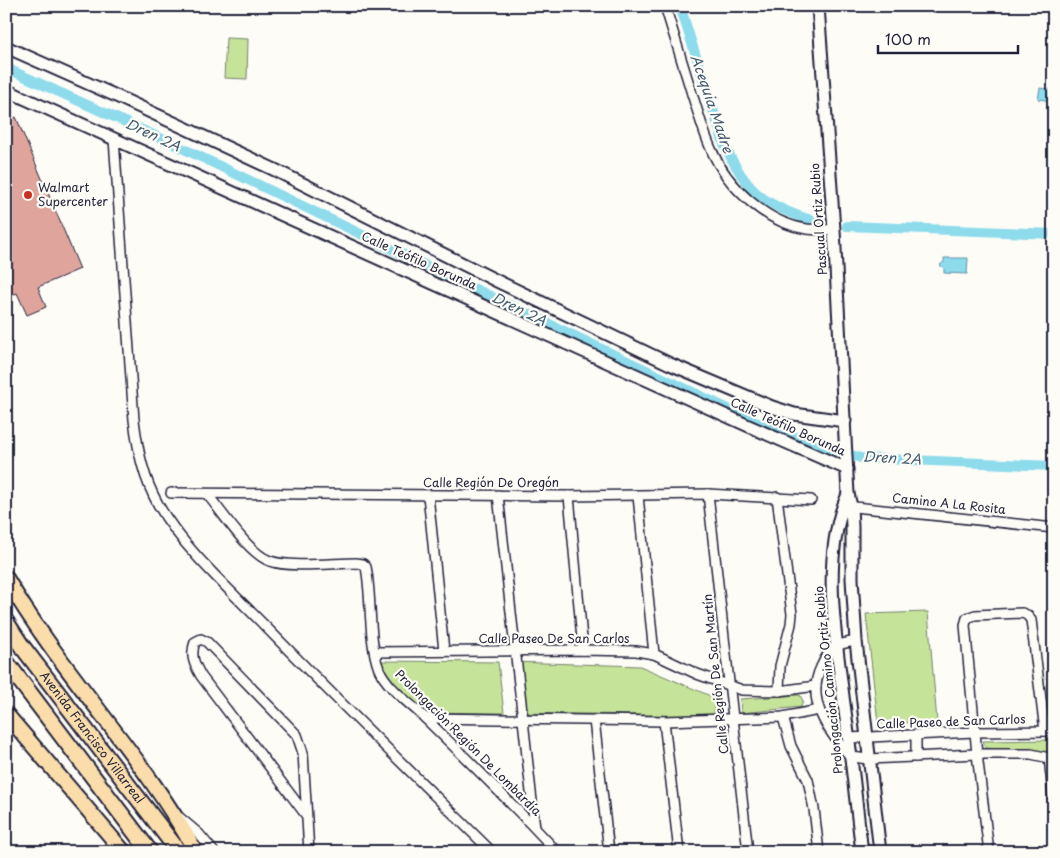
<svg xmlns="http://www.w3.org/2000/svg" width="1060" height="858" font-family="'Playpen Sans',sans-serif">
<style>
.green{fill:#c6e39a;stroke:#74826a}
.water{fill:#8ddbeb;stroke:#6291a5}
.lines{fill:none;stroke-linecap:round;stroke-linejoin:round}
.canal{stroke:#8ddbeb;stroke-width:10}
.building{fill:#dfa59d;stroke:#22223b}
.minor-casing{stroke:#22223b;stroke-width:12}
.tertiary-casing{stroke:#22223b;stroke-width:15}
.primary-casing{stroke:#22223b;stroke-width:18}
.trunk-casing{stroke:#22223b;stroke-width:19}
.minor{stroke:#fdfcf7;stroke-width:9}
.tertiary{stroke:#fdfcf7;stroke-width:11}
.primary{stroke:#faddab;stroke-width:14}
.trunk{stroke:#faddab;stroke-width:15}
.poi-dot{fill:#c8321e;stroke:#fdfcf7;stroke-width:2}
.labels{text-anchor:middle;stroke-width:4.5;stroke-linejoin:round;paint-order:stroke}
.poi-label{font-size:12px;fill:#22223b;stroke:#fdfcf7;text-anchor:start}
.street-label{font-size:12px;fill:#22223b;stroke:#fdfcf7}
.water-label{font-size:14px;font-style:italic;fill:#425a70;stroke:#fdfcf7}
</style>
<rect width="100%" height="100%" fill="#fdfcf7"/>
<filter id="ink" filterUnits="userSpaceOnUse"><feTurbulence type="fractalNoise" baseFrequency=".02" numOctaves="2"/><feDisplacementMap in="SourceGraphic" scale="10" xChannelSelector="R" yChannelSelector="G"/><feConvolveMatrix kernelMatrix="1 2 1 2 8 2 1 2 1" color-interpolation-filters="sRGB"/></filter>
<g filter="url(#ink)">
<g class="green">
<polygon points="226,38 248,39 247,79 224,78"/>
<polygon points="928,612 937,722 878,723 866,614"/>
<polygon points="376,661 498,662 504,713 418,712 379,674"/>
<polygon points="511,662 640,666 713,697 715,716 518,713"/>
<polygon points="800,695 803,701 801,707 741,713 740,699"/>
<polygon points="1054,740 1054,753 985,748 983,741"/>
</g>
<g class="water">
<polygon points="1040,88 1054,90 1052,101 1038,99"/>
<polygon points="944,258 968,258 967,274 944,273 944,269 940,265 944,262"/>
</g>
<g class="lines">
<g class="canal">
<path d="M680,6L724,144C746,191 763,205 811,220"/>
<polyline points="6,68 180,147 429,267 760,424 831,449 861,458 1054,466"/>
<polyline points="847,226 1054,234"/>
</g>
</g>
<polygon class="building" points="16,117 80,269 38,287 46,307 27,315 17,293 6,297 6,121"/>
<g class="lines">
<g class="minor-casing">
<g id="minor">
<path d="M665,6C674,36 683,65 692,94C698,112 703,131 711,149C727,186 765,223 807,229C816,230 825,229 834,230"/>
<path d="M114,139L134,420C138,451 143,478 159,506C183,548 230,590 264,625C339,702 416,777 492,852"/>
<polyline points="171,493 569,496 708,494 811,500"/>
<path d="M207,494C222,512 249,554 270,561C289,568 334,563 356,563L363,564L366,567C372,597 368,641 379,669C388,689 410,703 426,719C470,762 515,806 557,852"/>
<polyline points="708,494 748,852"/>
<polyline points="428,495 444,651"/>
<polyline points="498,495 535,828"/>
<polyline points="569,496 583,650"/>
<polyline points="638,496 654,654"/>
<polyline points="777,497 792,614 791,624 780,666 779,691"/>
<polyline points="845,506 1054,528"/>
<path d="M856,641C850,642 842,643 837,646C830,650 824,660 821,667C805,701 829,733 851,757L869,759L977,754H1031L1054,759"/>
<polyline points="375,652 583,650 636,651 654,654 697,674 742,690 779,691 816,686"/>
<polyline points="783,717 791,746 808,780 814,809 819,852"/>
<polyline points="425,718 664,721 783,717 819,710"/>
<polyline points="594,720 609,852"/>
<polyline points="664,721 679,852"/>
<polyline points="916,735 916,757"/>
<polyline points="849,738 975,732 1054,731"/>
<polyline points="1049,757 1054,804"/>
<path d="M306,815L201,676C194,664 190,655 195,642L201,639L207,642L297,735L303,753L309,852"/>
<polyline points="179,817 199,834 214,852"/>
<polyline points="989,852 977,754 965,625 967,618 975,615 1022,613 1027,615 1031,620 1045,731"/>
</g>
</g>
<g class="tertiary-casing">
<g id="tertiary">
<polyline points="818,6 834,230 848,494 851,506 852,527 852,579 856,641 880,852"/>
<polyline points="6,47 114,95 273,169 499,282 670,364 772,407 794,414 845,421"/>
<polyline points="6,90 751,427 847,469"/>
<path d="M848,494C820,557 836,638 844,704C851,753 856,803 862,852"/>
</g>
</g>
<g class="primary-casing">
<g id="primary">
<path d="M6,578C62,674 142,754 196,852"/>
<polyline points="6,714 124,852"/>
</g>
</g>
<g class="trunk-casing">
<g id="trunk">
<path id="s1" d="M6,622L21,645L179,852"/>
<polyline points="6,662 150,852"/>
</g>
</g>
<use href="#minor" class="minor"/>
<use href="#tertiary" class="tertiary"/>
<use href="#primary" class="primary"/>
<use href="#trunk" class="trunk"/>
</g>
</g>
<circle class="poi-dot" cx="28" cy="195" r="5"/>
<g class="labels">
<g class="poi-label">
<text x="38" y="192">Walmart<tspan x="38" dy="14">Supercenter</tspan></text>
</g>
<g class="street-label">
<text transform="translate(819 219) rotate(-94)" y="4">Pascual Ortiz Rubio</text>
<text transform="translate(419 261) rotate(24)" y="4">Calle Teófilo Borunda</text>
<text transform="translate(788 427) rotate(24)" y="4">Calle Teófilo Borunda</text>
<text x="491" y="487">Calle Región De Oregón</text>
<text transform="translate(949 504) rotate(6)" y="4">Camino A La Rosita</text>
<text x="554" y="643">Calle Paseo De San Carlos</text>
<text transform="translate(716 674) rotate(-96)" y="4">Calle Región De San Martín</text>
<text transform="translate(829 680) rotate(-96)" y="4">Prolongación Camino Ortiz Rubio</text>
<text transform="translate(951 722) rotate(-2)" y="4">Calle Paseo de San Carlos</text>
<text dy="4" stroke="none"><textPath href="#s1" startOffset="144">Avenida Francisco Villarreal</textPath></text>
<text transform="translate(468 743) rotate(45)" y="4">Prolongación Región De Lombardía</text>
</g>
<g class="water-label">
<text transform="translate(712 104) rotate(71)" y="5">Acequia Madre</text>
<text transform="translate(153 135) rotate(25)" y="5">Dren 2A</text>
<text transform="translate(519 309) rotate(26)" y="5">Dren 2A</text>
<text transform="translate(892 458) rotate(3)" y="5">Dren 2A</text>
</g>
</g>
<rect width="1060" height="858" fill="none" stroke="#fdfcf7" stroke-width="25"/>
<rect x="12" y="12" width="1035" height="833" fill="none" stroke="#22223b" stroke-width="2" filter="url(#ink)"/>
<path d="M878 45v8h140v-8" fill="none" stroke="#22223b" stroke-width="2.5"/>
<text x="885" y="45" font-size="15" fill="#22223b" stroke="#fdfcf7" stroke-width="4" paint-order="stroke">100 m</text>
</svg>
